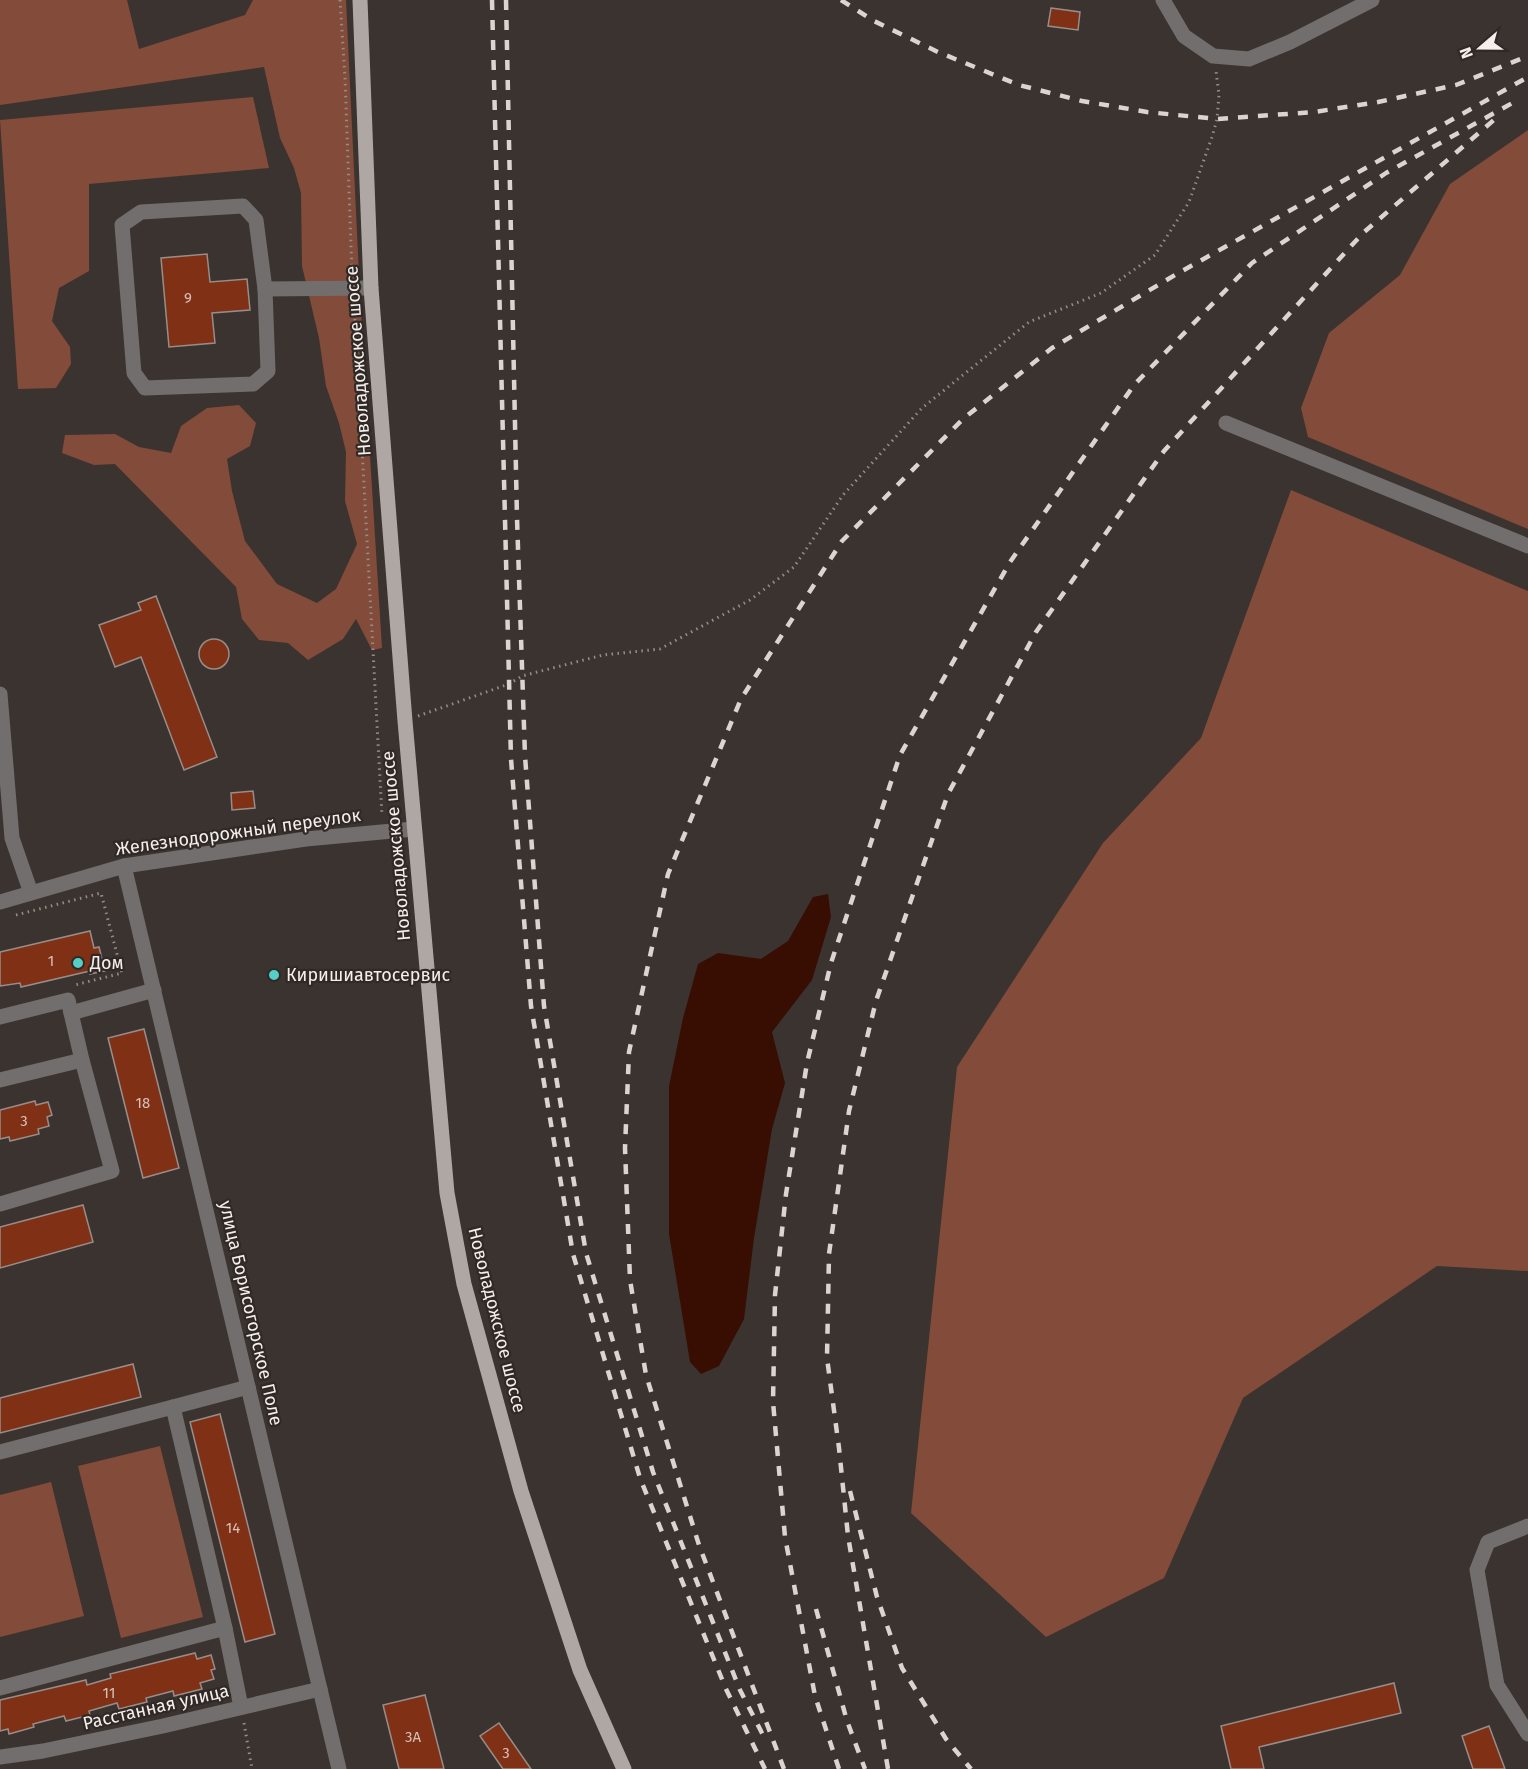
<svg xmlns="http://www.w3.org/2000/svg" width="1528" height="1769" font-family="'Fira Sans',sans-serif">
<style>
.green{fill:#834b39}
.water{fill:#380e02}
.building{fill:#803115;stroke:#978d8a;stroke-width:1.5}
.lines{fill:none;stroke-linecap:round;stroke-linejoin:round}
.path{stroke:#948e8b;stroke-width:3;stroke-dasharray:1.5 4.5;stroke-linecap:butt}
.minor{stroke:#726e6d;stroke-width:15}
.major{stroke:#afa7a4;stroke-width:15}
.rail{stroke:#dad5d2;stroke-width:4.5;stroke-dasharray:10 10;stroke-linecap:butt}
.poi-dot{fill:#55cec5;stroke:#302926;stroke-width:2}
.labels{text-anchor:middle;stroke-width:4.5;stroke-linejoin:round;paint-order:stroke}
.number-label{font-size:15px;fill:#d7c0b7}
.street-label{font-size:18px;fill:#f4efed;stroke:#302926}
.poi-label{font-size:18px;fill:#f4efed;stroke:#302926;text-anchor:start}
</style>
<rect width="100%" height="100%" fill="#3b3330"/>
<g class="green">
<polygon points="0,0 127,0 139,49 245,15 253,0 346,0 360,296 382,648 372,650 356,619 343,639 308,660 288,643 259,640 242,619 236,587 115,464 94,465 62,453 65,435 115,434 139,447 171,453 181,426 207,408 239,405 256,423 250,446 227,459 232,491 245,541 277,584 317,603 336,589 357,544 345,501 346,452 339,423 326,386 319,338 302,266 301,193 294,168 280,138 264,67 0,105"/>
<polygon points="253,97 269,168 89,184 89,271 59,288 52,321 70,347 71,364 56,388 18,389 0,120"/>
<polygon points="1528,130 1528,529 1308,437 1301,408 1329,333 1400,275 1450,184"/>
<polygon points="1291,490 1528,591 1528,1271 1437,1266 1243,1398 1164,1578 1046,1637 911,1513 957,1067 1103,843 1201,738"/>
<polygon points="160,1446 203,1617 121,1638 78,1466"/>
<polygon points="51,1482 84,1616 0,1637 0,1495"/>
</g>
<polygon class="water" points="828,894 831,917 812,980 772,1032 785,1083 772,1129 754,1238 744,1319 719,1366 701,1374 690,1362 669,1234 669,1086 683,1018 698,964 718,953 761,959 788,941 813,897"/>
<g class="building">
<polygon points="1051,8 1080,12 1078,30 1048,26"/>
<polygon points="207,254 210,282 247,279 250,310 212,313 215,343 169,347 161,258"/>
<polygon points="156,596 217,757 184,770 141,657 115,667 99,625 141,610 138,603"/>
<circle cx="214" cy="654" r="15"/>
<polygon points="253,791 255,808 232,810 231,793"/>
<polygon points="90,931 94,948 99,947 105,971 90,974 90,971 21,987 20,983 0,986 0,952"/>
<polygon points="144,1029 179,1168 143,1178 108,1038"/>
<polygon points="35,1101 36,1105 48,1102 52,1115 47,1117 49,1126 38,1129 39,1134 10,1141 9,1137 0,1139 0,1110"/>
<polygon points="83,1205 93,1242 0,1268 0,1227"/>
<polygon points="133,1364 141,1397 0,1433 0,1398"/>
<polygon points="220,1414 275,1634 245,1642 190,1422"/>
<polygon points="195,1653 197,1659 211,1655 215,1669 211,1670 214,1679 200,1683 202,1689 174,1696 173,1691 146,1698 147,1702 119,1709 117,1703 89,1711 90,1715 66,1721 64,1716 33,1724 34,1727 9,1734 8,1729 0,1731 0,1700 86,1680 87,1685 111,1678 110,1674"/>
<polygon points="1394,1683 1401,1713 1259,1747 1264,1769 1231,1769 1221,1726"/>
<polygon points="425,1695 444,1769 399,1769 383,1705"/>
<polygon points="499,1723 531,1769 503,1769 480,1736"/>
<polygon points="1489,1726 1505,1769 1473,1769 1462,1736"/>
</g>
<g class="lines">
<g class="path">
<polyline points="340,0 345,77 352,274"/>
<polyline points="354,301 382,816"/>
<polyline points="418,716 509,684 522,676 603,655 660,649 750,600 794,567 843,495 922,408 1029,322 1101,293 1155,255 1189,202 1212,137 1217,119 1219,95 1216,71"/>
<polyline points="16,915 101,893 122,973 75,985"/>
<polyline points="244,1723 252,1769"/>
</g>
<g class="minor">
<polyline points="1163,0 1184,36 1213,56 1249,59 1290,42 1372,0"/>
<polygon points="243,206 256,220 265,289 268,371 253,384 145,388 134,373 122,225 141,212"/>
<polyline points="265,289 371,288"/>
<polyline points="1226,423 1528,546"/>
<polyline points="0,694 12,838 31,893"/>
<polyline points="124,866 339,1769"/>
<polyline points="0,902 124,866 306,839 414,829"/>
<polyline points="0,1017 68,1000 71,1013"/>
<polyline points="0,1080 82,1060 71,1013 154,990"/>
<polyline points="0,1204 112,1171 82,1060"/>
<polyline points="173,1407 248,1387"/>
<polyline points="0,1452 173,1407 225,1628 0,1688"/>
<polyline points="1528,1526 1488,1542 1477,1570 1497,1685 1528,1734"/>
<polyline points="225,1628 241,1707"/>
<polyline points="0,1757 43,1751 163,1726 320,1689"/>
</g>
<polyline class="major" points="360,0 371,288 405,721 447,1193 464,1284 521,1491 580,1670 624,1769"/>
<g class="rail">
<polyline points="492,0 511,759 531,1006 573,1254 640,1478 726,1689 765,1769"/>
<polyline points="506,0 517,518 525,756 544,1006 586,1253 653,1472 740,1690 764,1737"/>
<polyline points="841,0 874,21 938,52 1019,85 1082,101 1147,112 1217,119 1314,112 1378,102 1456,85 1528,56"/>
<polyline points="850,1491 877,1597 902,1668 946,1739 971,1769"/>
<polyline points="816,1609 847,1721 865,1769"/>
<polyline points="784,1769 699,1545 646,1375 630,1280 625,1148 629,1052 668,874 741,699 842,541 963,419 1052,348 1175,275 1528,77"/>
<polyline points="839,1769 815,1696 785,1537 773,1402 775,1295 786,1194 807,1063 831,963 900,755 1010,562 1134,385 1252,263 1386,173 1516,101"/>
<polyline points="888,1769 848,1536 839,1448 827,1358 829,1254 849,1111 876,1001 948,794 1036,632 1164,451 1363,233 1495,119"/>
</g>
</g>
<g class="poi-dot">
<circle cx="78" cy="963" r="6"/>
<circle cx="274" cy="975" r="6"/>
</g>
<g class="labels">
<g class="number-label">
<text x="188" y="303">9</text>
<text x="51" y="966">1</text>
<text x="143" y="1108">18</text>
<text x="24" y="1126">3</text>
<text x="233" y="1533">14</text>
<text x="109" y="1698">11</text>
<text x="413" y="1742">3А</text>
<text x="506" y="1758">3</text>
</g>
<g class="street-label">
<text transform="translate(358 361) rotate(-94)" y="6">Новоладожское шоссе</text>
<text transform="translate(238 832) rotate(-8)" y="6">Железнодорожный переулок</text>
<text transform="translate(396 846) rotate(-95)" y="6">Новоладожское шоссе</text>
<text transform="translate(251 1313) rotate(77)" y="6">улица Борисогорское Поле</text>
<text transform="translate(497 1320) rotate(76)" y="6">Новоладожское шоссе</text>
<text transform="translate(156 1707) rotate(-13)" y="6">Расстанная улица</text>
</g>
<g class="poi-label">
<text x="90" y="969">Дом</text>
<text x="286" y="981">Киришиавтосервис</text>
</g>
</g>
<g transform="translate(1480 48) rotate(250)" stroke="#302926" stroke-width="4.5" paint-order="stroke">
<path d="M0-4.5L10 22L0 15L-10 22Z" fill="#f4efed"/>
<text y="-9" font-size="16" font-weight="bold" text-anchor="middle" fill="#f4efed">N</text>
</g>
</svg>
